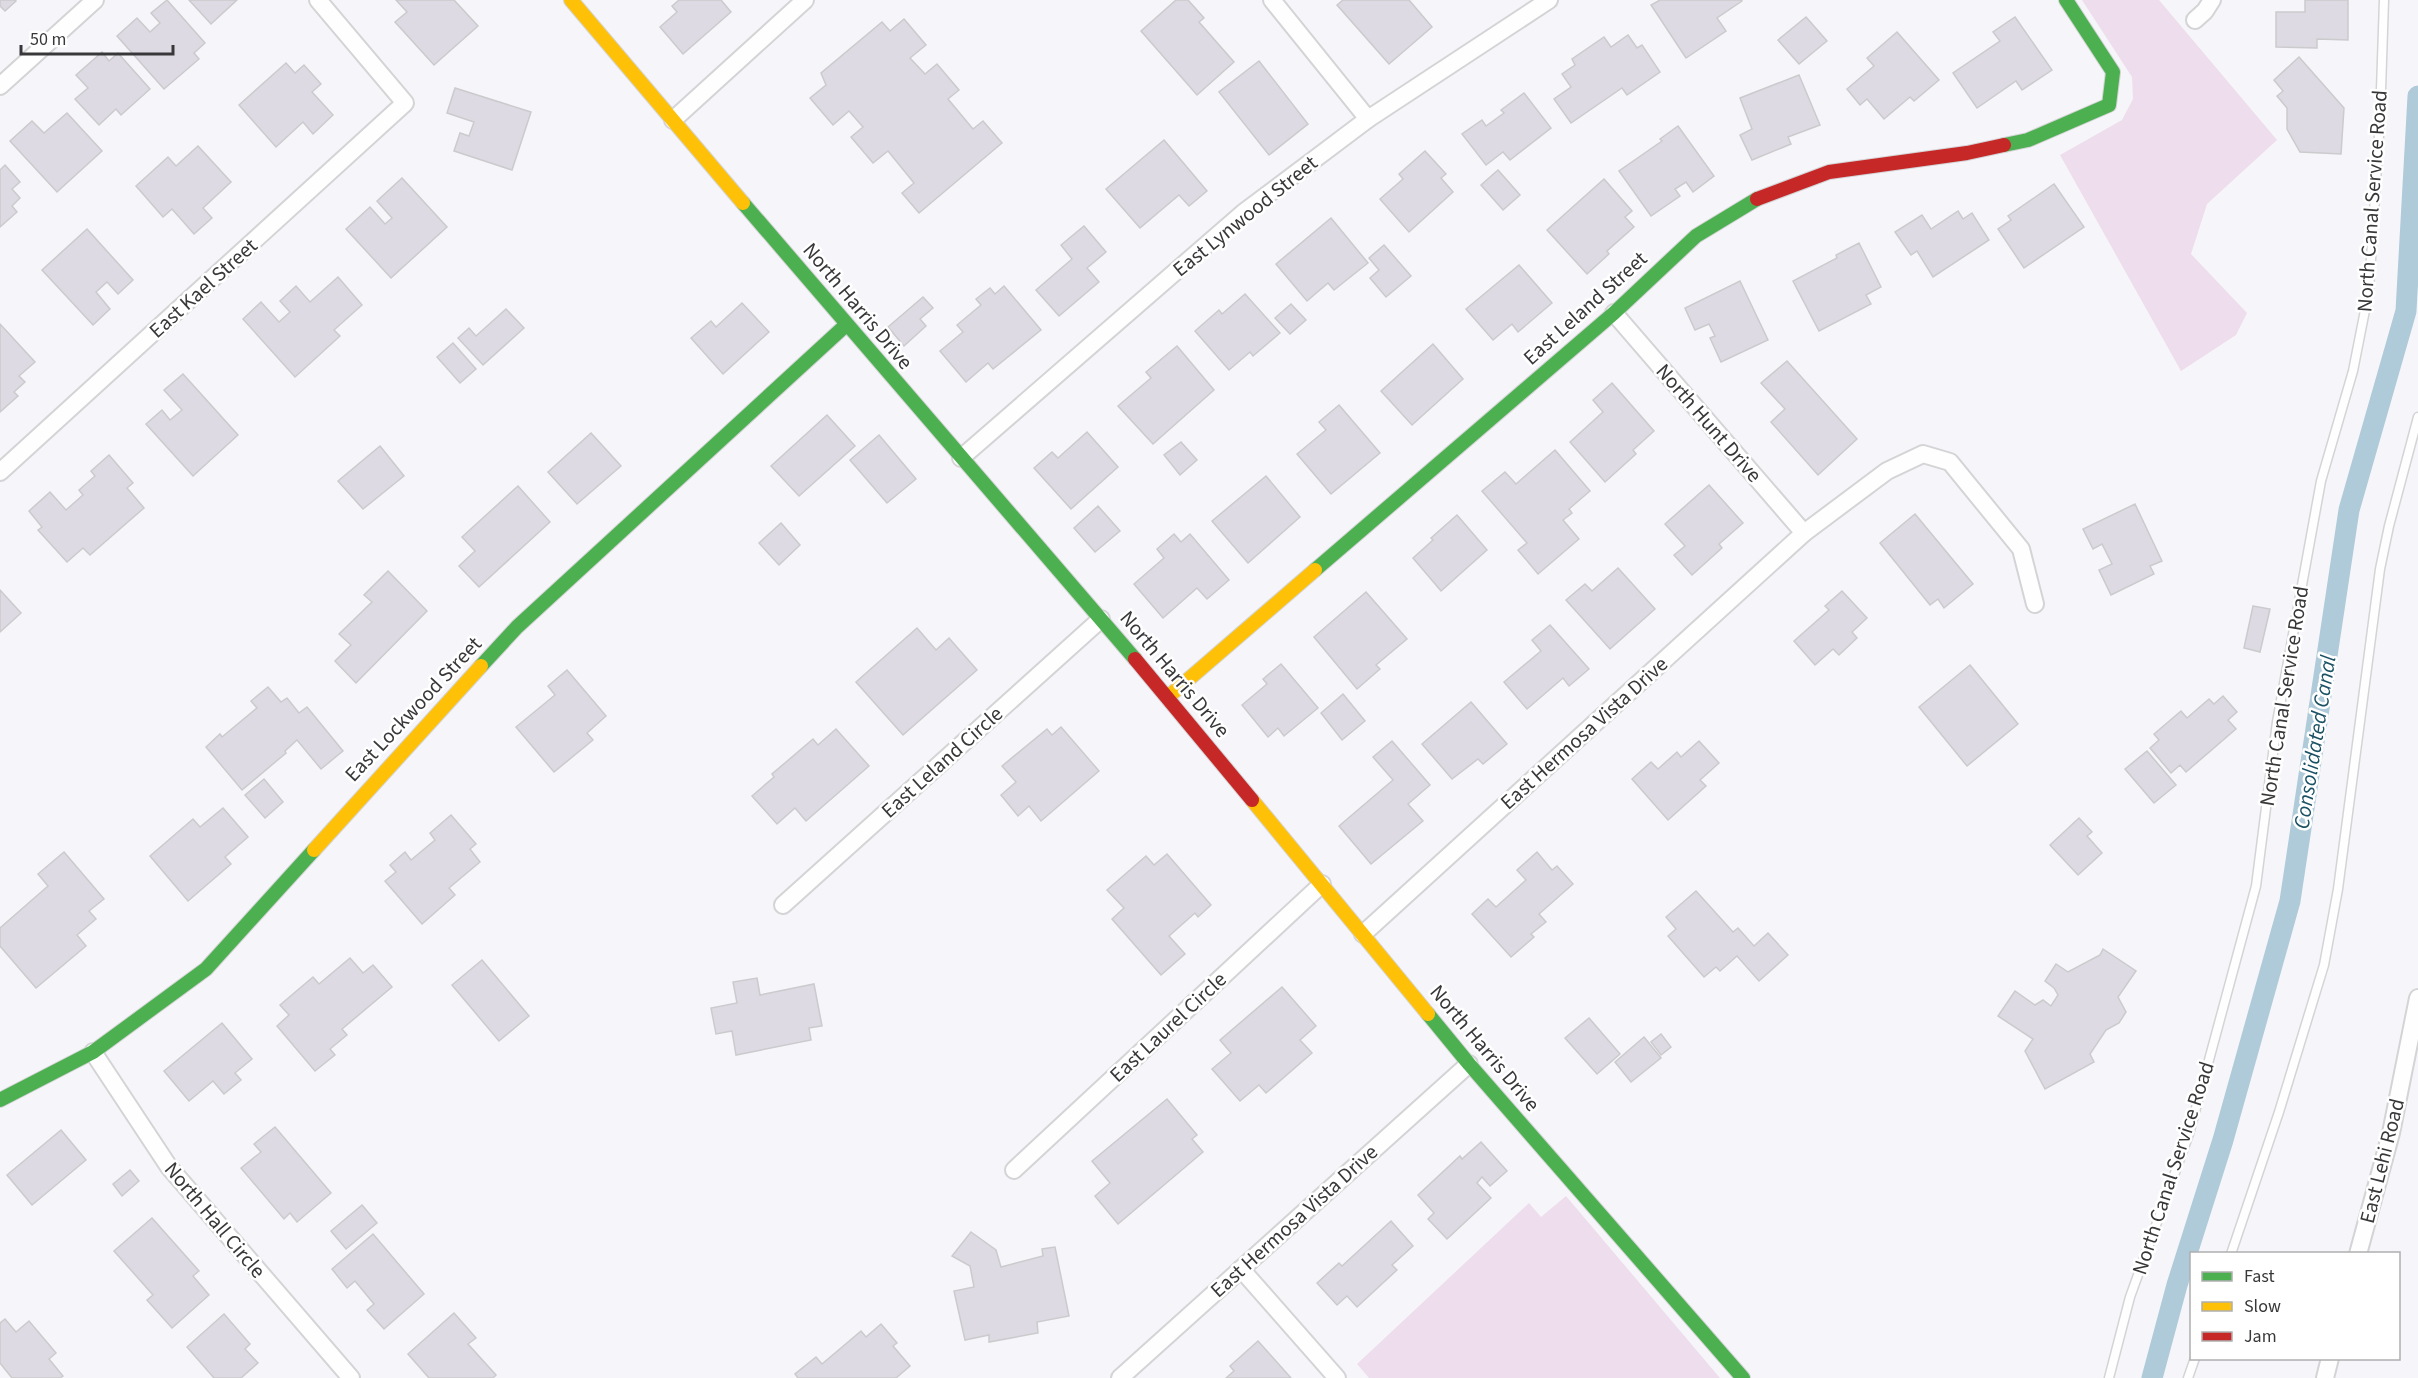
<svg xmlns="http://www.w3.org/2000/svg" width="2418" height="1378" font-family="'Source Sans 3',sans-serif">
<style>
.green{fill:#eeddec}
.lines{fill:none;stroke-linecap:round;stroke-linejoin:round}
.canal{stroke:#afcbd9;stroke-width:21}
.building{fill:#dedae3;stroke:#cbcacc;stroke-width:1.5}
.lane-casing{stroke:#d4d4d6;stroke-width:11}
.street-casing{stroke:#d4d4d6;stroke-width:20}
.fast-casing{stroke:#d4d4d6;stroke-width:16}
.slow-casing{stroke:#d4d4d6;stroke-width:16}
.jam-casing{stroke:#d4d4d6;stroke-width:16}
.lane{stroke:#fefefe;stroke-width:8}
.street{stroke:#fefefe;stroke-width:16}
.fast{stroke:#4caf50;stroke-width:14}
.slow{stroke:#ffc107;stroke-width:14}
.jam{stroke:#c62828;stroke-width:14}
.labels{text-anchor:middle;stroke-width:5;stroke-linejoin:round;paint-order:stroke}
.street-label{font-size:21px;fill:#38383a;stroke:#fff}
.water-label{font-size:22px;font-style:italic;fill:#1b5164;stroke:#fff}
</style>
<rect width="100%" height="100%" fill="#f6f6fa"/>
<g class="green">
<polygon points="2082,0 2159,0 2277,140 2207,204 2191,254 2247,313 2236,335 2181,371 2060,155 2122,120 2133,99 2132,77"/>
<polygon points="1566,1196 1720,1378 1369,1378 1357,1364 1529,1203 1541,1217"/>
</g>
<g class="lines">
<polyline class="canal" points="2152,1378 2177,1285 2223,1140 2290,901 2349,510 2406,311 2418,96"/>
</g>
<g class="building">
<polygon points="0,0 15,0 16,1 5,11 0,6"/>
<polygon points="167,0 205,43 194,53 199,59 164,89 117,36 137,18 150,32 160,23 151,13"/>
<polygon points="189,0 237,0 211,24"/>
<polygon points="396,0 454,0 478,26 434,65 395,22 407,12"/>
<polygon points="679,0 721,0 731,12 683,54 660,27 677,12 672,6"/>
<polygon points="1176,0 1188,0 1204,18 1199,22 1234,62 1197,95 1141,31"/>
<polygon points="1343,0 1409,0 1432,27 1389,64 1337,5"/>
<polygon points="1660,0 1741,0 1742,1 1717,18 1726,31 1686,58 1651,5"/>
<polygon points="2305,0 2348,0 2348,40 2317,39 2317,48 2276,47 2276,12 2305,12"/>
<polygon points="1806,17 1827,41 1799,64 1778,40"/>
<polygon points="2015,17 2052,70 2022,90 2016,81 1977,108 1953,73 2000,41 1993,32"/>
<polygon points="904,19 926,45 910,58 925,74 937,64 959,90 948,99 973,129 983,121 1002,143 919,213 902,193 914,183 888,151 873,163 851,137 863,127 849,111 833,125 810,98 826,85 821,73 882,22 890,31"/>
<polygon points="1897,32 1939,80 1914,101 1910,97 1884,119 1867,99 1860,105 1847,89 1874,66 1867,58"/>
<polygon points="1628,35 1637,48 1642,45 1660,72 1627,95 1622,88 1571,123 1554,99 1571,87 1562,74 1575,65 1572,59 1604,37 1611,47"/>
<polygon points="102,52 109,61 118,53 150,89 121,115 116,109 99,125 75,99 88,88 76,75"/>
<polygon points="2299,57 2344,108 2341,154 2300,152 2287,129 2287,108 2277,96 2283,91 2274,80"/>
<polygon points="1259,61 1308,124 1269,155 1219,92"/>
<polygon points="286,63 295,73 304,65 321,84 312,92 333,115 313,134 303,122 276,147 239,105"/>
<polygon points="1799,75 1820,125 1788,137 1791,144 1752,160 1740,135 1752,129 1740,98"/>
<polygon points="455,88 531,112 512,170 454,151 460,133 469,136 474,122 447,113"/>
<polygon points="1524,93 1551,128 1510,160 1503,152 1486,165 1462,134 1482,120 1486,126 1504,113 1501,110"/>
<polygon points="67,113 102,151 57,192 10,141 32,121 44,133"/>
<polygon points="1678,126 1714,176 1693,192 1686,182 1675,189 1680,196 1651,216 1619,171 1662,141 1660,139"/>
<polygon points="1164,140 1207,191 1189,206 1179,195 1140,228 1106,189"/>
<polygon points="198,146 231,182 203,208 212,218 194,234 172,209 163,217 136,186 168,157 176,166"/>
<polygon points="1425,151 1446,174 1441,178 1453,192 1409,232 1380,199 1403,179 1399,174"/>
<polygon points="5,165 20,182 12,189 20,198 12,206 17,212 0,227 0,170"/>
<polygon points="1498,170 1520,195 1503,210 1481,185"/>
<polygon points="402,178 447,227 391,278 346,229 370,207 385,224 392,218 377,201"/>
<polygon points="1604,179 1632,211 1625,217 1634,227 1607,251 1609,254 1587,274 1547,230"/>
<polygon points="2054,184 2084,227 2024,268 1998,229 2011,220 2008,216"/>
<polygon points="1958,211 1963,219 1972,213 1989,240 1933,277 1917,251 1911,255 1895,232 1922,215 1931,229"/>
<polygon points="1331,218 1368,263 1334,290 1328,283 1307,301 1276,264"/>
<polygon points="1084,226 1106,252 1087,268 1099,282 1059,316 1036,290 1072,259 1061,245"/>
<polygon points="87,229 133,280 118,294 107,282 96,292 110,309 93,325 42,270"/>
<polygon points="1859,243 1881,287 1866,295 1871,304 1819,331 1793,281 1837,258 1836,255"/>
<polygon points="1384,245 1411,276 1386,297 1370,278 1379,270 1369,258"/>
<polygon points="1519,265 1552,303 1518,332 1512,324 1493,340 1466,309"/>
<polygon points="338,277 362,305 334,330 340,336 295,377 243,319 261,302 279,322 290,312 280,301 296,286 310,302"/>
<polygon points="1740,281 1768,340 1721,362 1710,338 1715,336 1709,324 1695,330 1685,308"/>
<polygon points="1004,286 1041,330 993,369 988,363 966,382 940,351 963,332 957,325 981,305 976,299 990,288 995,294"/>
<polygon points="1245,294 1280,333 1253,356 1250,352 1229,370 1195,331 1219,310 1222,314"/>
<polygon points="923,297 933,308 920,319 926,326 904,346 888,327"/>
<polygon points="742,303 769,332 723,374 691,338 711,321 716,327"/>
<polygon points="1291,304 1306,320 1290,334 1275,318"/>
<polygon points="506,309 524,328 483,365 458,338 469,328 476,336"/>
<polygon points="0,324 35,362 19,376 25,382 14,392 18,396 0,412"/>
<polygon points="453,343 476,369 460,383 437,357"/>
<polygon points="1433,344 1463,379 1412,425 1381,391"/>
<polygon points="1177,346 1214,390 1153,444 1118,406 1151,378 1146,372"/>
<polygon points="1787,361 1857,439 1818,475 1771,422 1785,409 1761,383"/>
<polygon points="183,374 238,435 193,476 146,424 162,410 170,420 182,410 164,390"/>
<polygon points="1612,383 1654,431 1633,450 1636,454 1605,482 1570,442 1603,412 1593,400"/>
<polygon points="1339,405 1380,453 1331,494 1297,454 1326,430 1319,422"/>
<polygon points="827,415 855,446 799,496 771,466"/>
<polygon points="1087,432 1118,467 1071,509 1034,468 1052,452 1058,458"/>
<polygon points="591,433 621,466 577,504 548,472"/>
<polygon points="879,435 916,479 887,503 850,460"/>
<polygon points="1181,442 1197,460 1180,475 1164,455"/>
<polygon points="380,446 404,476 363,509 338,481"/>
<polygon points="1555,450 1590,491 1569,509 1572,513 1563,520 1579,539 1538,574 1518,550 1527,543 1482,491 1505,472 1516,484"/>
<polygon points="109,455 133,483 127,488 144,508 90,555 83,548 67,562 38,530 42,527 29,511 50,492 66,510 83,495 79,490 95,476 91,471"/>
<polygon points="1266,476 1300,517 1248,563 1212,521"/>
<polygon points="1709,485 1743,523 1719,544 1722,548 1692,575 1674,555 1685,546 1665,524"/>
<polygon points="518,486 550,522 479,587 459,566 475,551 462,537"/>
<polygon points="2135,504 2162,561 2150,566 2154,574 2111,595 2099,570 2112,564 2102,544 2093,549 2083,529"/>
<polygon points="1098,506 1120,531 1095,552 1074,528"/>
<polygon points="1915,514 1973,584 1944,608 1938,599 1930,605 1880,543"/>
<polygon points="1457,515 1487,550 1441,591 1413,558 1433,540 1431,538"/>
<polygon points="781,523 800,545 779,565 759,543"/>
<polygon points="1174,534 1181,542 1190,534 1229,580 1207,599 1197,588 1163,618 1134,584 1164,558 1157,549"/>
<polygon points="1618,568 1655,609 1610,649 1566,600 1585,584 1592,591"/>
<polygon points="388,571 427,611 356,683 335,661 351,645 339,634 372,602 364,595"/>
<polygon points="0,590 21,613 0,632"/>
<polygon points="1842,591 1867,618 1852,632 1857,638 1839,655 1833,649 1815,665 1794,641 1829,610 1825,606"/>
<polygon points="1366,592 1407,639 1376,665 1380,669 1357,689 1314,637"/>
<polygon points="2253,606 2270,609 2260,652 2244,648"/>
<polygon points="1550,625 1589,669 1569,686 1563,678 1527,709 1504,682 1541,651 1532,640"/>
<polygon points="917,628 936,650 949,638 977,670 903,735 856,682"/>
<polygon points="1281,664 1318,708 1284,736 1278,728 1268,737 1242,705 1267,684 1263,679"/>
<polygon points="1970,665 2018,724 1967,766 1919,707"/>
<polygon points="567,670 606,716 587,733 593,740 554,772 516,727 555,695 548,686"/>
<polygon points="268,687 281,702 287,698 299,713 307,707 343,751 321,769 297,740 285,751 286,753 242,790 206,747 220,734 222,737 257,708 251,701"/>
<polygon points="1343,694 1365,721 1342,740 1321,713"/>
<polygon points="2223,696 2237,712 2228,720 2236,729 2186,772 2180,765 2171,773 2150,748 2159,740 2154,734 2181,711 2187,718 2209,699 2214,704"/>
<polygon points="1471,702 1507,744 1483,764 1478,759 1452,779 1422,744"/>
<polygon points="1061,727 1099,771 1041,821 1029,806 1018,816 1001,795 1016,782 1002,766 1047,729 1052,735"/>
<polygon points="836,729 869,766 806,821 795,808 777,824 752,796 774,777 772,774 813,739 818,745"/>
<polygon points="1392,741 1430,785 1408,804 1423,821 1371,864 1339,826 1393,780 1373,757"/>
<polygon points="1699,741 1719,763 1700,780 1706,786 1668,820 1632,779 1651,762 1658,769 1677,752 1681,757"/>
<polygon points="2147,751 2176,785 2154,803 2125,769"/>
<polygon points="264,779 283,802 265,818 245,795"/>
<polygon points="223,808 248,837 225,857 231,864 188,901 150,856 193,819 200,827"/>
<polygon points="451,815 476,844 470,849 480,862 449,888 455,895 422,924 385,881 396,872 390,865 405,852 411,860 435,840 430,833"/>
<polygon points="2079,818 2092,832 2087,836 2102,853 2078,875 2050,845"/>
<polygon points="64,852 104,899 89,911 96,919 77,935 86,946 36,988 0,946 0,928 48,886 38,874"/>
<polygon points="1537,852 1552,870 1557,866 1573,884 1539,914 1546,922 1531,934 1534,937 1511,957 1472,914 1488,899 1496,907 1526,880 1517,870"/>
<polygon points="1167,854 1211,905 1198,917 1195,913 1169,936 1185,954 1161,975 1112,919 1124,908 1107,890 1146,856 1154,865"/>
<polygon points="1696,891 1733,932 1738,928 1754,946 1768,933 1788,955 1759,981 1737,956 1720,971 1716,967 1704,977 1668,936 1676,929 1666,917"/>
<polygon points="2103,949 2136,971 2118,997 2126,1012 2119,1023 2106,1030 2090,1054 2094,1062 2045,1089 2025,1051 2033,1039 1998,1016 2015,991 2035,1005 2043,1000 2051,1006 2058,995 2054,988 2045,981 2056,964 2068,972 2100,955"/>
<polygon points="350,958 363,973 373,965 392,987 342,1029 347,1035 330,1049 335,1055 315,1071 277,1026 289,1015 280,1005 313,977 319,984"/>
<polygon points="482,960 529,1016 499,1041 452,985"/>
<polygon points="757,978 760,995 814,984 822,1026 809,1028 811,1040 736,1055 732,1031 716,1034 711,1008 737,1003 733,982"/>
<polygon points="1282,987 1316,1026 1300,1040 1312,1053 1266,1093 1259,1085 1240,1101 1212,1069 1231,1053 1220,1040"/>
<polygon points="1589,1018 1620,1054 1597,1074 1565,1038"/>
<polygon points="222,1023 252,1059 235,1073 241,1080 224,1094 213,1081 189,1101 164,1071"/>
<polygon points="1661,1034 1671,1047 1661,1055 1651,1042"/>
<polygon points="1644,1037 1661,1058 1631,1082 1615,1062"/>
<polygon points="1167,1099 1197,1135 1192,1139 1203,1152 1118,1224 1095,1196 1110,1183 1092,1161"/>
<polygon points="275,1127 331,1193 297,1222 290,1213 284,1219 241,1168 261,1152 254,1144"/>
<polygon points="61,1130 86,1160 32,1205 7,1175"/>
<polygon points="1481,1142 1507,1171 1490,1186 1482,1177 1477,1183 1491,1198 1447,1239 1428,1219 1434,1213 1418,1195 1460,1156 1462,1159"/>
<polygon points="130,1170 139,1181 122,1196 113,1184"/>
<polygon points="362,1205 377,1223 346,1249 331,1231"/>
<polygon points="152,1218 199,1271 193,1276 209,1295 172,1328 147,1300 153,1295 114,1251"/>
<polygon points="1391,1221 1413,1246 1392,1265 1397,1270 1357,1307 1347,1296 1337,1305 1317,1283 1339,1263 1342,1266"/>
<polygon points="971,1232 996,1250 1001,1267 1043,1256 1042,1249 1055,1247 1069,1316 1037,1322 1038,1333 989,1342 989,1335 965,1340 954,1291 974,1287 970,1266 952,1256"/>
<polygon points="373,1234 424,1294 384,1329 367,1310 374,1304 355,1281 347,1288 332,1269"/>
<polygon points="454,1313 476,1338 468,1344 496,1375 493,1378 429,1378 408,1354"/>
<polygon points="224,1314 250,1344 245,1349 258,1363 241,1378 214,1378 187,1347"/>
<polygon points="5,1319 16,1332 29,1321 56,1353 49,1359 63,1376 60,1378 12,1378 0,1363 0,1323"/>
<polygon points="881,1324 897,1343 893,1346 910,1366 896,1378 798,1378 795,1374 816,1357 822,1364 861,1331 866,1337"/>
<polygon points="1258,1341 1291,1378 1226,1378 1234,1371 1230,1366"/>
</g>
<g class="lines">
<g class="lane-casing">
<g id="lane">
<polyline points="2231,1254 2279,1112 2324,965 2338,889 2380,569 2389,526 2418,417"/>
<polyline points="2109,1378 2130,1297 2189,1134 2256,886 2277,722 2321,481 2353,371 2369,290 2380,120 2384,0"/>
<polyline points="2188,1378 2195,1358"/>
</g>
</g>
<g class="street-casing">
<g id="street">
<polyline points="1272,0 1368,119"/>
<polyline points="2195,20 2205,11 2212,0"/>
<polyline points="0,86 95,0"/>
<polyline points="673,120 805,0"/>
<polyline points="1614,313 1804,533"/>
<polyline points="961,458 1243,213 1368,119 1549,0"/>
<polyline points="0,472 405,103 318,0"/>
<polyline points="783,905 1101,619"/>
<polyline points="1363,934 1804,533 1887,471 1923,454 1950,462 2021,549 2035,604"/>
<polyline points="93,1052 169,1167 351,1378"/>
<polyline points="1014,1170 1322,884"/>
<polyline points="2358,1254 2391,1133 2418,998"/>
<polyline points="1241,1269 1337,1378"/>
<polyline points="1120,1378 1469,1064"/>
<polyline points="2325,1378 2330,1358"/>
</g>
</g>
<g class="fast-casing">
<g id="fast">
<polyline points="2004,145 2028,140 2109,105 2113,72 2066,0"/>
<polyline points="743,203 1135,659"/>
<polyline points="1315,570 1614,313 1696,236 1757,199"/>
<polyline points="481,666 517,627 846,325"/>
<polyline points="1428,1014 1469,1064 1743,1378"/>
<polyline points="0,1100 93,1052 206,969 314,850"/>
</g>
</g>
<g class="slow-casing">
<g id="slow">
<polyline points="571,0 743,203"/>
<polyline points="1168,697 1315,570"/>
<polyline points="1252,800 1428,1014"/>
<polyline points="314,850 481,666"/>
</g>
</g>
<g class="jam-casing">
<g id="jam">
<polyline points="1757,199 1829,172 1967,153 2004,145"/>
<polyline points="1135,659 1252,800"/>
</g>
</g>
<use href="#lane" class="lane"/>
<use href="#street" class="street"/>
<use href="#fast" class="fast"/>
<use href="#slow" class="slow"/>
<use href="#jam" class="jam"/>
</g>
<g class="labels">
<g class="street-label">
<text transform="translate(2372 201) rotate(-86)" y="7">North Canal Service Road</text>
<text transform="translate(1245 216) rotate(-39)" y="7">East Lynwood Street</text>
<text transform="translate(203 288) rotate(-42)" y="7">East Kael Street</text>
<text transform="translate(858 306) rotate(50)" y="7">North Harris Drive</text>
<text transform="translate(1585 308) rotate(-42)" y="7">East Leland Street</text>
<text transform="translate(1709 423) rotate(49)" y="7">North Hunt Drive</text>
<text transform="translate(1175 674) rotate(50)" y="7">North Harris Drive</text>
<text transform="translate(2284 696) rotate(-81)" y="7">North Canal Service Road</text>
<text transform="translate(413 709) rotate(-47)" y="7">East Lockwood Street</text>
<text transform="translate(1584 733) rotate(-42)" y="7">East Hermosa Vista Drive</text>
<text transform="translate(942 762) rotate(-42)" y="7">East Leland Circle</text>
<text transform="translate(1168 1027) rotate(-43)" y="7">East Laurel Circle</text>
<text transform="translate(1485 1048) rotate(50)" y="7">North Harris Drive</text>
<text transform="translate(2382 1161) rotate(-76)" y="7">East Lehi Road</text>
<text transform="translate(2173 1168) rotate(-72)" y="7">North Canal Service Road</text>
<text transform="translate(215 1220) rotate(50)" y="7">North Hall Circle</text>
<text transform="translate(1294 1221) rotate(-42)" y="7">East Hermosa Vista Drive</text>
</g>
<g class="water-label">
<text transform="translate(2314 742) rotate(-81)" y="8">Consolidated Canal</text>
</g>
</g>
<rect x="2190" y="1252" width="210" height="108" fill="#ffffff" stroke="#afafb0" stroke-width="1.5"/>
<rect x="2202" y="1272" width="30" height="9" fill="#4caf50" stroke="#afafb0" stroke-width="1.5"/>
<text x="2244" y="1282" font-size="18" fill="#38383a">Fast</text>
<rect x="2202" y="1302" width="30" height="9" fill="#ffc107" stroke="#afafb0" stroke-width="1.5"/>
<text x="2244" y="1312" font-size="18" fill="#38383a">Slow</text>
<rect x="2202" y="1332" width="30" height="9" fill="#c62828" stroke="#afafb0" stroke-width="1.5"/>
<text x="2244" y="1342" font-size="18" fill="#38383a">Jam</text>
<path d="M21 45v9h152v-9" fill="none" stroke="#38383a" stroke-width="3"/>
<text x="30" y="45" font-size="18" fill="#38383a" stroke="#ffffff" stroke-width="4.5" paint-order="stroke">50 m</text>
</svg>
